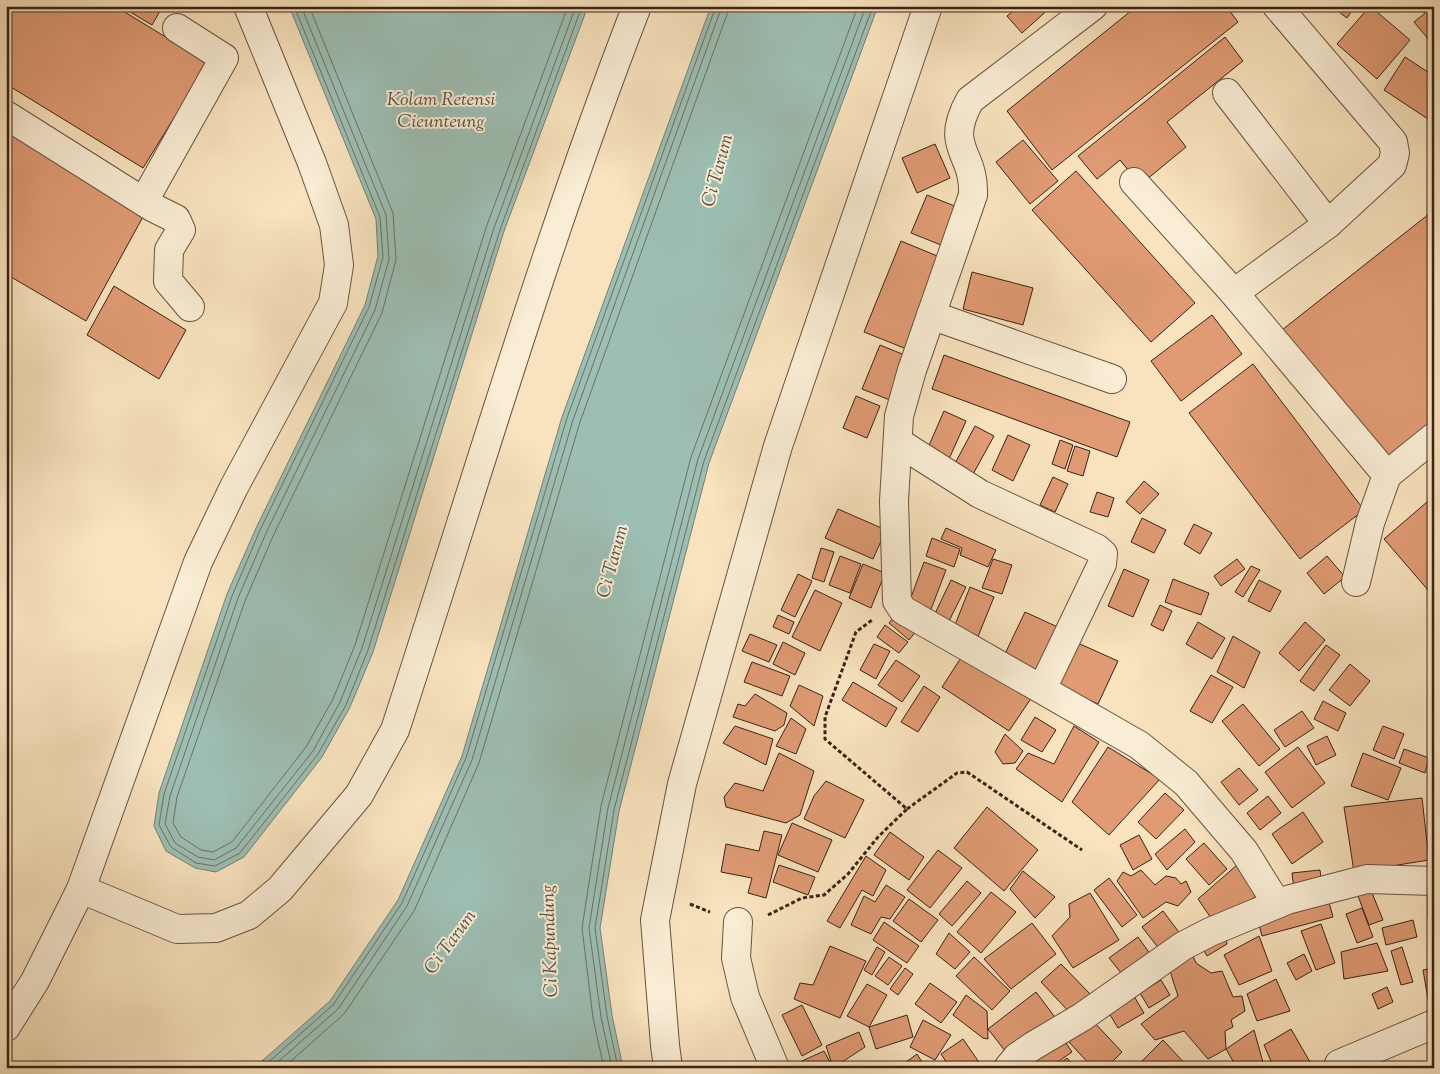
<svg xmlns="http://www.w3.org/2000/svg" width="1440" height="1074" font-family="'Sorts Mill Goudy',serif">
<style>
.water{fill:#9dbeb3;stroke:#767f74}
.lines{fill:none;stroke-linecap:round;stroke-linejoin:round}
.shore{stroke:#6c7064;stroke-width:1}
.building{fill:#e09b74;stroke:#3c2116}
.minor-casing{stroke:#6b5240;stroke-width:30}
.path{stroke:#3c2116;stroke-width:3;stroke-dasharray:4 2.5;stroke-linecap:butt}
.minor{stroke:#faedd5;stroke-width:28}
.labels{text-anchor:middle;stroke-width:4;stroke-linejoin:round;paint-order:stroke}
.water-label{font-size:19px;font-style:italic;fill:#595045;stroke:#faedd5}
</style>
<rect width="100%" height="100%" fill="#f8e3be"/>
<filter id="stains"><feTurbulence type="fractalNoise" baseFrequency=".004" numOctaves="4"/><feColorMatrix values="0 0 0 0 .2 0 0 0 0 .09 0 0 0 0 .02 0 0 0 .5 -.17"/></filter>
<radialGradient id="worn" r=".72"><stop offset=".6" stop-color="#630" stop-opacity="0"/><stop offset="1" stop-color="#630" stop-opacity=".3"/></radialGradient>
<g class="water">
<polygon points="289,6 588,6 504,231 373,652 350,707 322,757 244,857 216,872 195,868 166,851 154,826 159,793 227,594 257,526 365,305 378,256 376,219"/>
<polygon points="711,6 878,6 709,463 619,811 600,928 612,1015 623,1068 254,1068 330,1001 398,900 462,756 562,417"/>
</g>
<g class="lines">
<g class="shore">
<polyline points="294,6 380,217 383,257 369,307 261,528 232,596 164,794 159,825 171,847 196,863 215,866 240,853 318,754 346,705 368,650 500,230 582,6"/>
<polyline points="301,6 386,215 389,259 375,310 267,531 238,598 170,796 165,824 175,843 198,857 214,860 236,848 313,751 340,702 362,648 494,228 576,6"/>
<polyline points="309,6 393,213 396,260 382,313 274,534 245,601 177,797 173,823 181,837 201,850 213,852 232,842 306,747 333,699 355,645 487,225 568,6"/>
<polyline points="262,1068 333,1005 402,903 466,758 567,418 716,6"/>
<polyline points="271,1068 338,1009 407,906 472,760 573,420 722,6"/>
<polyline points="283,1068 344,1014 414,911 479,763 580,422 730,6"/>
<polyline points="604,1068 593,1018 582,928 601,806 691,457 858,6"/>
<polyline points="612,1068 601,1017 589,928 608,808 698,459 866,6"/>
<polyline points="618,1068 607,1016 595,928 614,810 704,461 873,6"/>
</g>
</g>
<g class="building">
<polygon points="6,6 115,6 208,63 143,168 6,84"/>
<polygon points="120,6 163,6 152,25"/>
<polygon points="1019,6 1052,6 1022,33 1007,16"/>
<polygon points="1137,6 1226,6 1238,22 1052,170 1007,111"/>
<polygon points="1331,6 1355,6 1347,18"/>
<polygon points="1370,6 1410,40 1377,79 1337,44"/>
<polygon points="1434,6 1434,46 1414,22"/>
<polygon points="1225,37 1243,61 1167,122 1186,147 1140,185 1120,160 1097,179 1078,156"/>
<polygon points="1405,57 1434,76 1434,123 1384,90"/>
<polygon points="6,126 145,213 86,321 6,274"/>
<polygon points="1023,140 1058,181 1030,204 996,162"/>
<polygon points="935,144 950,178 917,193 902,158"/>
<polygon points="1076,171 1195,303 1151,342 1032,210"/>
<polygon points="927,195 962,209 946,247 911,233"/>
<polygon points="1434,210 1434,421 1383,461 1282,330"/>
<polygon points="901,241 947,260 909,350 864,332"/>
<polygon points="972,272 1033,288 1023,325 963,309"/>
<polygon points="114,286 186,330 159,379 87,335"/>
<polygon points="1212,315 1242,354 1181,401 1151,361"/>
<polygon points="880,345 912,358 895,402 862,389"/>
<polygon points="944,355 1130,422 1117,457 932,389"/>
<polygon points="1253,364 1364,510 1300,559 1189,413"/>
<polygon points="856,396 880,406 867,438 843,428"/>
<polygon points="944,411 966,421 949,459 927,450"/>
<polygon points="975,426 994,436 972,476 953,467"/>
<polygon points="1008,435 1030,445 1013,481 992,470"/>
<polygon points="1060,440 1073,445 1065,469 1052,464"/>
<polygon points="1075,446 1090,451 1083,476 1067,471"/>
<polygon points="1053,477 1068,484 1055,512 1040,505"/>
<polygon points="1144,481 1159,494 1140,514 1126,502"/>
<polygon points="1097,492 1114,498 1108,517 1090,512"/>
<polygon points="1434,496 1434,597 1384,539"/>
<polygon points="838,509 886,530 873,559 825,538"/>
<polygon points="1142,518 1166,530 1154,553 1131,542"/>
<polygon points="1194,524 1212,533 1200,554 1184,544"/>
<polygon points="946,528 996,550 988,567 960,555 962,548 941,539"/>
<polygon points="932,538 960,549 954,567 926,556"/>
<polygon points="821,548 834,552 824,582 812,578"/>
<polygon points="840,556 861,564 850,593 829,585"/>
<polygon points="1327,556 1345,577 1324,594 1307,573"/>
<polygon points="993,559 1012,565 1002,594 982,588"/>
<polygon points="1237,559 1245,569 1221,586 1214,576"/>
<polygon points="924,562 946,570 928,617 907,608"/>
<polygon points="863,564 885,573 871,608 849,598"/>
<polygon points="1251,566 1260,570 1243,597 1235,592"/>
<polygon points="1124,569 1149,580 1133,617 1108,606"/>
<polygon points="798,574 812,581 795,617 781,610"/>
<polygon points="1173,579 1209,593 1201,615 1165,602"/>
<polygon points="951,580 966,587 945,629 931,622"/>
<polygon points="1259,580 1281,591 1270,612 1248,601"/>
<polygon points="970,587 994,597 975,644 951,635"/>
<polygon points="815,590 842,603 820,651 792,637"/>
<polygon points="1160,605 1172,611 1163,631 1151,625"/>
<polygon points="1025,612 1062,629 1041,676 1003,658"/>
<polygon points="897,613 918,629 909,640 889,623"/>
<polygon points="778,615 794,622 789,634 773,627"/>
<polygon points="1198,622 1225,638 1212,659 1186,644"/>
<polygon points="1305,622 1325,640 1299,671 1279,653"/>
<polygon points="885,625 908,642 899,653 877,637"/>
<polygon points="750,634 777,645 769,662 742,651"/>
<polygon points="1233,636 1260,652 1244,688 1217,672"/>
<polygon points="1071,640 1118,661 1098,704 1052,683"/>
<polygon points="783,642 805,653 795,675 773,664"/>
<polygon points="874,644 890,651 876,679 860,670"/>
<polygon points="1326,645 1340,655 1314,691 1300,681"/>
<polygon points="966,650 1034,694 1009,731 942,687"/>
<polygon points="896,660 920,676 902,702 878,685"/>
<polygon points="752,662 790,676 782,696 744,682"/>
<polygon points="1350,664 1370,681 1350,706 1329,690"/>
<polygon points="1211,675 1233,687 1212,723 1190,711"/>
<polygon points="853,682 897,708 886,727 842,700"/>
<polygon points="799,685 823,696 814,726 790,706"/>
<polygon points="924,686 940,697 918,732 901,722"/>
<polygon points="755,694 787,713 784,725 775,731 733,717 738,704 745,706"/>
<polygon points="1323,701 1346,713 1338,731 1314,719"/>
<polygon points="1243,704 1280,749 1259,766 1222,721"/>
<polygon points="1302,711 1314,728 1285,747 1274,730"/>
<polygon points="1035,717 1056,730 1042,752 1021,740"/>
<polygon points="791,718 806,729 796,754 776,746"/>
<polygon points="735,726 773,739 766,765 723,743"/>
<polygon points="1074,726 1099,742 1062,802 1016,769 1028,753 1054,764"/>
<polygon points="1383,726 1404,734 1394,759 1373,750"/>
<polygon points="1005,734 1023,751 1015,763 1003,764 995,752"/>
<polygon points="1327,736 1336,755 1316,765 1307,746"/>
<polygon points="1108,747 1160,779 1109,835 1072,802"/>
<polygon points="1298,747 1325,783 1292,808 1265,772"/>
<polygon points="1404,749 1429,758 1425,773 1399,763"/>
<polygon points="779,753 814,771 800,815 786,823 726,807 724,797 735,783 763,791"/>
<polygon points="1363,753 1401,768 1388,800 1351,786"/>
<polygon points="1239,768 1258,790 1239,805 1221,782"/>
<polygon points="826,781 864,800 845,838 804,819 814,796"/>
<polygon points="1165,793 1184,810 1156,839 1138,822"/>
<polygon points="1268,796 1281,813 1260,830 1247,813"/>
<polygon points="1422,798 1429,860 1354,872 1344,807"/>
<polygon points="1432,799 1434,799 1434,817 1428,815"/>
<polygon points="987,807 1038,850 1004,891 954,848"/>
<polygon points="1303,812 1323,842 1292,864 1272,834"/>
<polygon points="792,823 832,840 818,872 778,855"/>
<polygon points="1185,829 1195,842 1167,870 1155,854"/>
<polygon points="764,831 782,835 766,898 748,893 752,878 721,872 726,844 759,851"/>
<polygon points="890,832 924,857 909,880 874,855"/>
<polygon points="1139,835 1152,859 1133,870 1120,845"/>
<polygon points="1204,843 1227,869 1209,885 1186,859"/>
<polygon points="938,850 962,868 930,908 907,890"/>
<polygon points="866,856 886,870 873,896 862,890 840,928 827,921"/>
<polygon points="779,865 815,877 808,895 773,882"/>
<polygon points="1237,865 1258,895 1215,924 1198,899"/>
<polygon points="1141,870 1155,885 1166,876 1176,878 1181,884 1186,881 1191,892 1178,906 1166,902 1143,918 1117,881 1123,872 1131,876"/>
<polygon points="1320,870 1322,886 1294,889 1292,873"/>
<polygon points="1023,871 1055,897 1035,918 1010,889"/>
<polygon points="1109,878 1137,915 1122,927 1094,890"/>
<polygon points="967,881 981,893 952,926 939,914"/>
<polygon points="1368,883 1383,920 1369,925 1355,888"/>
<polygon points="886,885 905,897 890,919 881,917 871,934 851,925 864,896 875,902"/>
<polygon points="991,892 1016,912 981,953 957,932"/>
<polygon points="1090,893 1119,940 1073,968 1052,936 1070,917 1069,904"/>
<rect x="1428" y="893" width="6" height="24"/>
<polygon points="1327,895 1333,917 1262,936 1257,916"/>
<polygon points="909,899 938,920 921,942 893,921"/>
<polygon points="1362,908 1373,937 1357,943 1346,914"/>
<polygon points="1163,911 1184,939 1164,955 1142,927"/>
<polygon points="1413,920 1417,937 1386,945 1382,928"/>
<polygon points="884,922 919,946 907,963 873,940"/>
<polygon points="1032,923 1056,954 1011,989 984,959"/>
<polygon points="1321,924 1335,963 1316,970 1301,931"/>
<polygon points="1224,929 1227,944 1207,956 1200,944"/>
<polygon points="949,933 970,952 955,969 936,954"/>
<polygon points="1259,936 1272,971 1239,985 1224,955"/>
<polygon points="1138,937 1153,958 1126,979 1109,958"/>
<polygon points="1377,943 1388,971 1344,979 1341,952"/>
<polygon points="830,946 866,961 840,1018 794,999 800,983 813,985"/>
<polygon points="877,947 885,952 872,975 864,970"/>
<polygon points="1402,947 1413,982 1401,985 1391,951"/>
<polygon points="1191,952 1196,963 1211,973 1222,971 1233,997 1242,996 1245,1011 1231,1020 1233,1027 1225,1031 1226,1049 1208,1059 1184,1031 1155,1040 1141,1024 1178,996 1169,968"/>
<polygon points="1304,954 1312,971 1296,980 1287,963"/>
<polygon points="889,957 902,966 888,985 875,976"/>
<polygon points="974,957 1010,991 992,1010 956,976"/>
<polygon points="1061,964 1093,997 1073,1016 1041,982"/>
<polygon points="905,968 913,974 898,995 890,989"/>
<polygon points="1434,968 1434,1005 1429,1005 1423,970"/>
<polygon points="1276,979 1290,1011 1257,1021 1247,994"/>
<polygon points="1161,980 1170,995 1149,1008 1140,993"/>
<polygon points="930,983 957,1002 941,1023 915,1004"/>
<polygon points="867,984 887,995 869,1027 847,1016"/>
<polygon points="1387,987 1393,1002 1378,1009 1372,994"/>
<polygon points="1129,988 1144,1013 1118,1028 1103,1003"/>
<polygon points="1036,992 1057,1020 1009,1056 988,1029"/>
<polygon points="966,995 987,1011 988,1039 983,1038 953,1015"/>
<polygon points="802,1005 822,1045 802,1056 782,1015"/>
<polygon points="907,1015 913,1037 876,1049 869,1027"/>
<polygon points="1091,1019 1122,1052 1106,1068 1093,1068 1068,1041"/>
<polygon points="923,1020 951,1035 935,1060 910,1047"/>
<polygon points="1291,1029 1310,1062 1297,1068 1274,1068 1264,1045"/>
<polygon points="1254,1030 1264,1066 1261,1068 1237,1068 1226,1049"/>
<polygon points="1058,1031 1072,1052 1049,1068 1017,1068"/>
<polygon points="859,1032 865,1047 833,1068 826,1046"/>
<polygon points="963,1039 983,1068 950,1068 941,1054"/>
<polygon points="1163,1040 1189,1068 1139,1068 1137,1066"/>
<polygon points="824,1051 833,1068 805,1068 802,1061"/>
<polygon points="917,1054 925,1067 898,1068"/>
<polygon points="1067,1058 1075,1068 1054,1068"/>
</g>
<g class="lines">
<g class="minor-casing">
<g id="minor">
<path d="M1093,6L970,100C943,149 975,151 973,195L912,370L899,416L894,501L897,601L903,610L1139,745L1186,783L1244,851L1277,904"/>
<polyline points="1277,6 1393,142 1395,153 1392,165 1328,224 1234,293 1387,475 1434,437"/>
<polyline points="1227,93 1328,224"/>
<polyline points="6,115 152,207 176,219 181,230 169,250 168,281 190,307"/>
<polyline points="1134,182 1234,293"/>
<polyline points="144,201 224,58 177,28"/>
<polyline points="931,315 1112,379"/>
<polyline points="898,442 980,494 1096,548 1103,554 1102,564 1042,689"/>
<polyline points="1356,582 1370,523 1387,475"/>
<path d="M81,889L177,929L216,928L249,915L280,889L359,795L395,730C474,488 545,243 637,6"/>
<polyline points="738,922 736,958 745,997 775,1068"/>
<polyline points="6,1027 35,981 81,889 198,562 234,487 333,303 339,265 334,225 312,163 248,6"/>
<polyline points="1339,1064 1434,1024"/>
<polyline points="668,1068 665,1045 655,920 682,784 778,446 928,6"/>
<polyline points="1008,1068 1017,1057 1033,1046 1082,1017 1183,946 1210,932 1287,900 1367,879 1434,881"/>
</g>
</g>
<g class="path">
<polyline points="907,809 957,773 967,772 1082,850"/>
<polyline points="690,904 710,912"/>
<polyline points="768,915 802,898 824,895 848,874 878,837 907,809 825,739 825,717 856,632 872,620"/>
</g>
<use href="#minor" class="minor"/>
</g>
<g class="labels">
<g class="water-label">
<text x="441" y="105">Kolam Retensi<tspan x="441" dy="22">Cieunteung</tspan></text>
<text transform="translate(716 170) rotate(-75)" y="7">Ci Tarum</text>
<text transform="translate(611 561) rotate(-75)" y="7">Ci Tarum</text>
<text transform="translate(449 941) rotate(-54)" y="7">Ci Tarum</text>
<text transform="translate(548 941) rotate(-92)" y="7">Ci Kapundung</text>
</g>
</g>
<rect width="1440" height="1074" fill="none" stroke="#f8e3be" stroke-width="25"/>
<rect x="8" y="8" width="1425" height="1059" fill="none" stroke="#3c2116" stroke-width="2.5"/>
<rect x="12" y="12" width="1415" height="1049" fill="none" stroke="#3c2116"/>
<rect width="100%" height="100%" filter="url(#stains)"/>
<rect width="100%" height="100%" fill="url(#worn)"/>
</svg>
